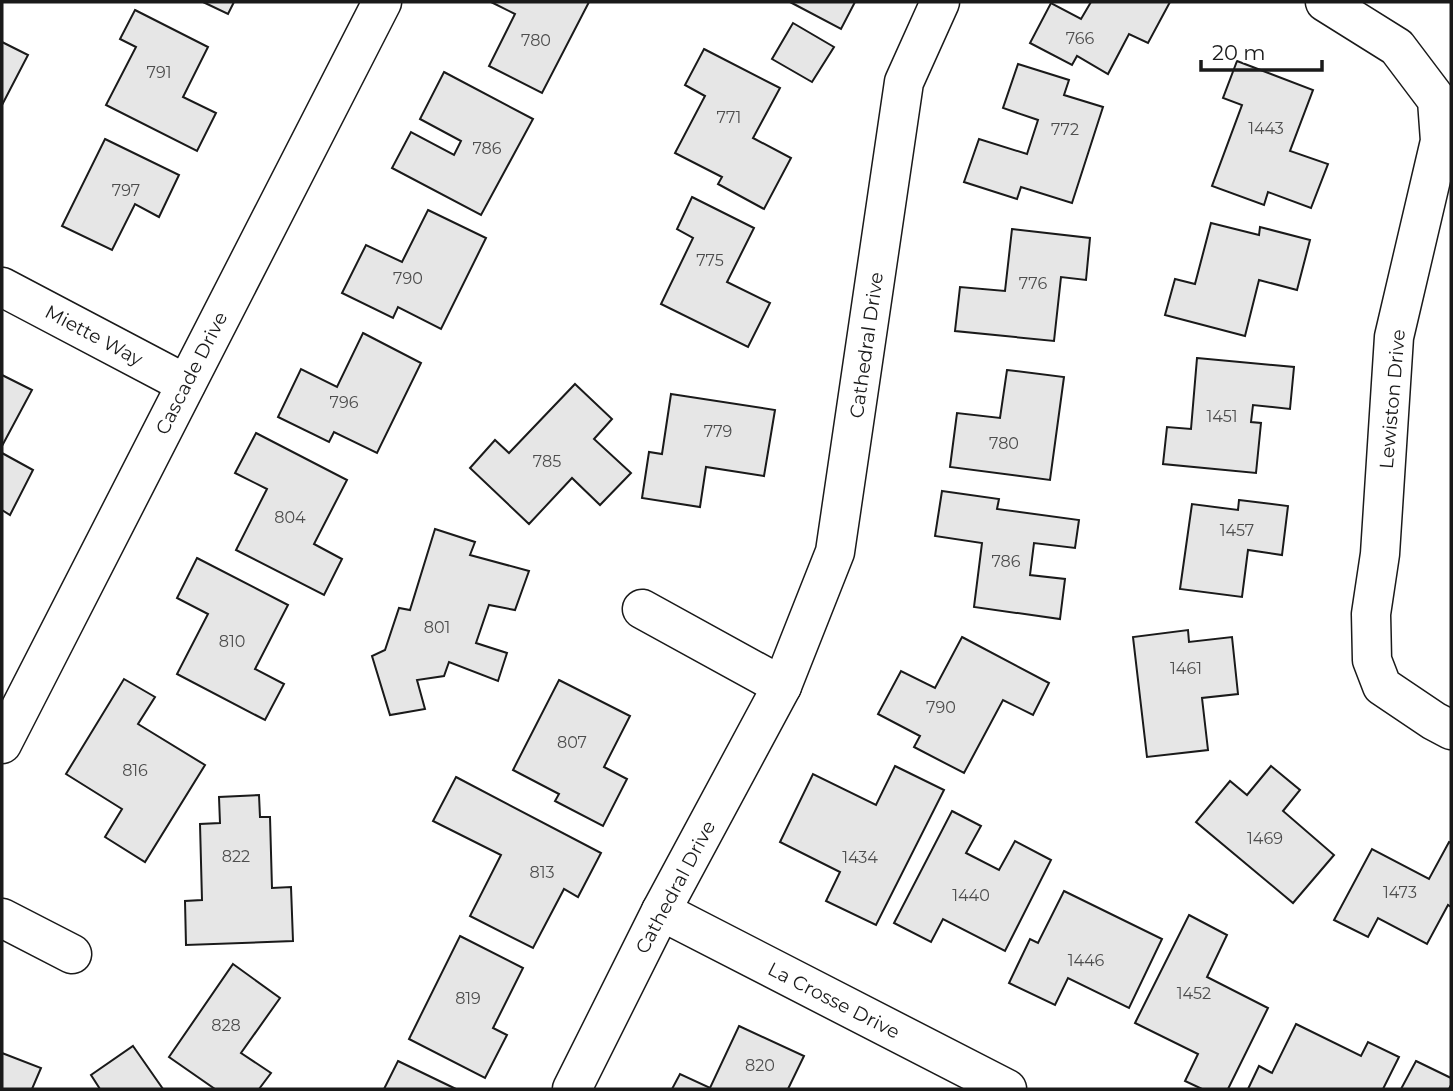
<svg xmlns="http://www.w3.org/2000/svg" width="1453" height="1091" font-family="Montserrat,sans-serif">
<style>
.building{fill:#e6e6e6;stroke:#1a1a1a;stroke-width:2}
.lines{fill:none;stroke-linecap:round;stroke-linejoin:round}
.minor-casing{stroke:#1a1a1a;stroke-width:41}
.minor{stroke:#fff;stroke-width:38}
.labels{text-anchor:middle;stroke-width:5;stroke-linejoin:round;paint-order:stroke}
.number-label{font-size:16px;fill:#4d4d4d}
.street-label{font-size:19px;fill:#1a1a1a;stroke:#fff}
</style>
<rect width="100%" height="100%" fill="#fff"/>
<g class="building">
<polygon points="203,2 234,2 228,14"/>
<polygon points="491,2 589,2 542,93 489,66 515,14"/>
<polygon points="790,2 855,2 841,29"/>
<polygon points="1091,2 1170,2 1148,43 1129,34 1108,74 1077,56 1072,65 1030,43 1051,3 1081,19"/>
<polygon points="135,10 208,47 183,97 216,113 197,151 106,105 136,47 120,39"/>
<polygon points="793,23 834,47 812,82 772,59"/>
<polygon points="2,42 28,55 2,105"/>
<polygon points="704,49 780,88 753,138 791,158 764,209 718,184 722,177 675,153 705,96 685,85"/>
<polygon points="1237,61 1313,90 1290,151 1328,164 1311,208 1268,192 1264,205 1212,186 1242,105 1223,98"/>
<polygon points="1018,64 1069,80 1064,95 1103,107 1072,203 1021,187 1017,199 964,182 979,139 1027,154 1038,120 1003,108"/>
<polygon points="444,72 533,119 481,215 392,168 411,132 454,155 461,141 420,119"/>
<polygon points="105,139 179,175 159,217 135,204 112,250 62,226"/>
<polygon points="692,197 754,228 727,282 770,303 748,347 661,304 693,238 677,229"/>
<polygon points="428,210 486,238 441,329 398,307 393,318 342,293 366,245 402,262"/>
<polygon points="1211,223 1259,235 1260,227 1310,240 1297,290 1259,280 1245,336 1165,315 1175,279 1195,284"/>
<polygon points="1012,229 1090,238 1086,280 1061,277 1054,341 955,331 960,287 1005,291"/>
<polygon points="363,333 421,363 377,453 334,432 329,442 278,417 301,369 337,387"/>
<polygon points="1197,358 1294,367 1290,409 1253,405 1251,422 1261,423 1256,473 1163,464 1167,427 1191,429"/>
<polygon points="1007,370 1064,377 1050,480 950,467 957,413 1000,418"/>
<polygon points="2,375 32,390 2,446"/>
<polygon points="575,384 612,419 594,439 631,473 600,505 572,478 529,524 470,468 495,440 509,453"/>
<polygon points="671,394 775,410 764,476 706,467 700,507 642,498 649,452 662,454"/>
<polygon points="256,433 347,480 314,544 342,559 324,595 236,550 267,489 235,473"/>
<polygon points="2,453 33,470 10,515 2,510"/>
<polygon points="942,491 999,499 997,509 1079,520 1075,548 1034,543 1030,575 1065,579 1060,619 974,607 982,543 935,536"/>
<polygon points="1239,500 1288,506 1282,555 1248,550 1242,597 1180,589 1192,504 1238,510"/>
<polygon points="435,529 475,542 470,555 529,571 515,610 489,605 476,643 507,653 498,681 449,662 444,676 417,680 425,709 390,715 372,656 385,650 399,608 410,610"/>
<polygon points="197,558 288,605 255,669 284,684 265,720 177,674 208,614 177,598"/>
<polygon points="1188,630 1189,642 1232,637 1238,694 1202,698 1208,750 1147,757 1133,637"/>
<polygon points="962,637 1049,683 1033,715 1003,700 964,773 914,747 920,736 878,714 901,671 935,688"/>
<polygon points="124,679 155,697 138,724 205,765 145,862 105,837 122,809 66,774"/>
<polygon points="559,680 630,716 604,767 627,779 603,826 555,801 559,794 513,770"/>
<polygon points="895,766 944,790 876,925 826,901 840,872 780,842 813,774 876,805"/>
<polygon points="1271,766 1300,790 1283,811 1334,855 1293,903 1196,822 1230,781 1247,795"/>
<polygon points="456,777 601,853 578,897 564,889 533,948 470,916 501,855 433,821"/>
<polygon points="259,795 260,817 270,817 272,888 291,887 293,941 186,945 185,901 202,900 200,824 220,823 219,797"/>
<polygon points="952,811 981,826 966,853 999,870 1015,841 1051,860 1005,951 943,919 931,942 894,923"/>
<polygon points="1449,842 1451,843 1451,907 1448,905 1427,944 1378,918 1368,937 1334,920 1372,849 1429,879"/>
<polygon points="1064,891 1162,939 1129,1008 1068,978 1055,1005 1009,983 1030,939 1038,943"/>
<polygon points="1189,915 1227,935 1207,977 1268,1008 1228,1089 1202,1089 1185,1081 1198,1054 1135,1023"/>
<polygon points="460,936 523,968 493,1028 507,1035 485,1078 409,1039"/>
<polygon points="233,964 280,998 241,1053 271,1073 259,1089 215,1089 169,1057"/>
<polygon points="1296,1024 1361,1056 1368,1042 1399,1057 1383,1089 1248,1089 1259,1066 1272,1073"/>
<polygon points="739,1026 804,1056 788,1089 672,1089 680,1074 710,1088"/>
<polygon points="133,1046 163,1089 100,1089 91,1075"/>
<polygon points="2,1053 41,1068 32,1089 2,1089"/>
<polygon points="398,1061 456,1089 384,1089"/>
<polygon points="1416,1061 1451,1078 1451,1085 1449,1089 1401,1089"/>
</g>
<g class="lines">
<g class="minor-casing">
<g id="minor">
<polyline points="1325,2 1397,47 1437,100 1440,141 1394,337 1380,554 1371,614 1372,660 1382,686 1434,721 1451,730"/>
<polyline points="2,287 186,384"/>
<polyline points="642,609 782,686"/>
<polyline points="2,744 382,2"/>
<polyline points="661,911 1007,1089"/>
<polyline points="2,918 72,954"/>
<polyline points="572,1089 661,911 782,686 835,552 904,82 940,2"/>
</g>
</g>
<use href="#minor" class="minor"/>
</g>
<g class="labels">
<g class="number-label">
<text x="1080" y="44">766</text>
<text x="536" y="46">780</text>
<text x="159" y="78">791</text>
<text x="729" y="123">771</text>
<text x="1266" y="134">1443</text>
<text x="1065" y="135">772</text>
<text x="487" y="154">786</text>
<text x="126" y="196">797</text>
<text x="710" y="266">775</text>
<text x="408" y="284">790</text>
<text x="1033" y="289">776</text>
<text x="344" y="408">796</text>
<text x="1222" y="422">1451</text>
<text x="718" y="437">779</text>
<text x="1004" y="449">780</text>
<text x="547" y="467">785</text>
<text x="290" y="523">804</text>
<text x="1237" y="536">1457</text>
<text x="1006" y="567">786</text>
<text x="437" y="633">801</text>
<text x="232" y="647">810</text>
<text x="1186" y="674">1461</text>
<text x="941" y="713">790</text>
<text x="572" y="748">807</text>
<text x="135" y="776">816</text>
<text x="1265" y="844">1469</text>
<text x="236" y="862">822</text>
<text x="860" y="863">1434</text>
<text x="542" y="878">813</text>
<text x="1400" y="898">1473</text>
<text x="971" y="901">1440</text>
<text x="1086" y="966">1446</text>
<text x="1194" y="999">1452</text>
<text x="468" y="1004">819</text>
<text x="226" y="1031">828</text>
<text x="760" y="1071">820</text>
</g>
<g class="street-label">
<text transform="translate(94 335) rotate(28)" y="7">Miette Way</text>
<text transform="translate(866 345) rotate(-82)" y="7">Cathedral Drive</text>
<text transform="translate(191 373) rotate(-63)" y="7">Cascade Drive</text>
<text transform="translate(1392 399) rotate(-85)" y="7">Lewiston Drive</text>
<text transform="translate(675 887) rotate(-62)" y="7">Cathedral Drive</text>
<text transform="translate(834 1000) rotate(27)" y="7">La Crosse Drive</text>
</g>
</g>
<rect width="1453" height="1091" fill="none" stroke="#1a1a1a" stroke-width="7"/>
<path d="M1201 60v10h121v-10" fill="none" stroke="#1a1a1a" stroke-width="3.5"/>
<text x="1212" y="60" font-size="21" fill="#1a1a1a" stroke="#ffffff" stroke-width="5" paint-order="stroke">20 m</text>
</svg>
